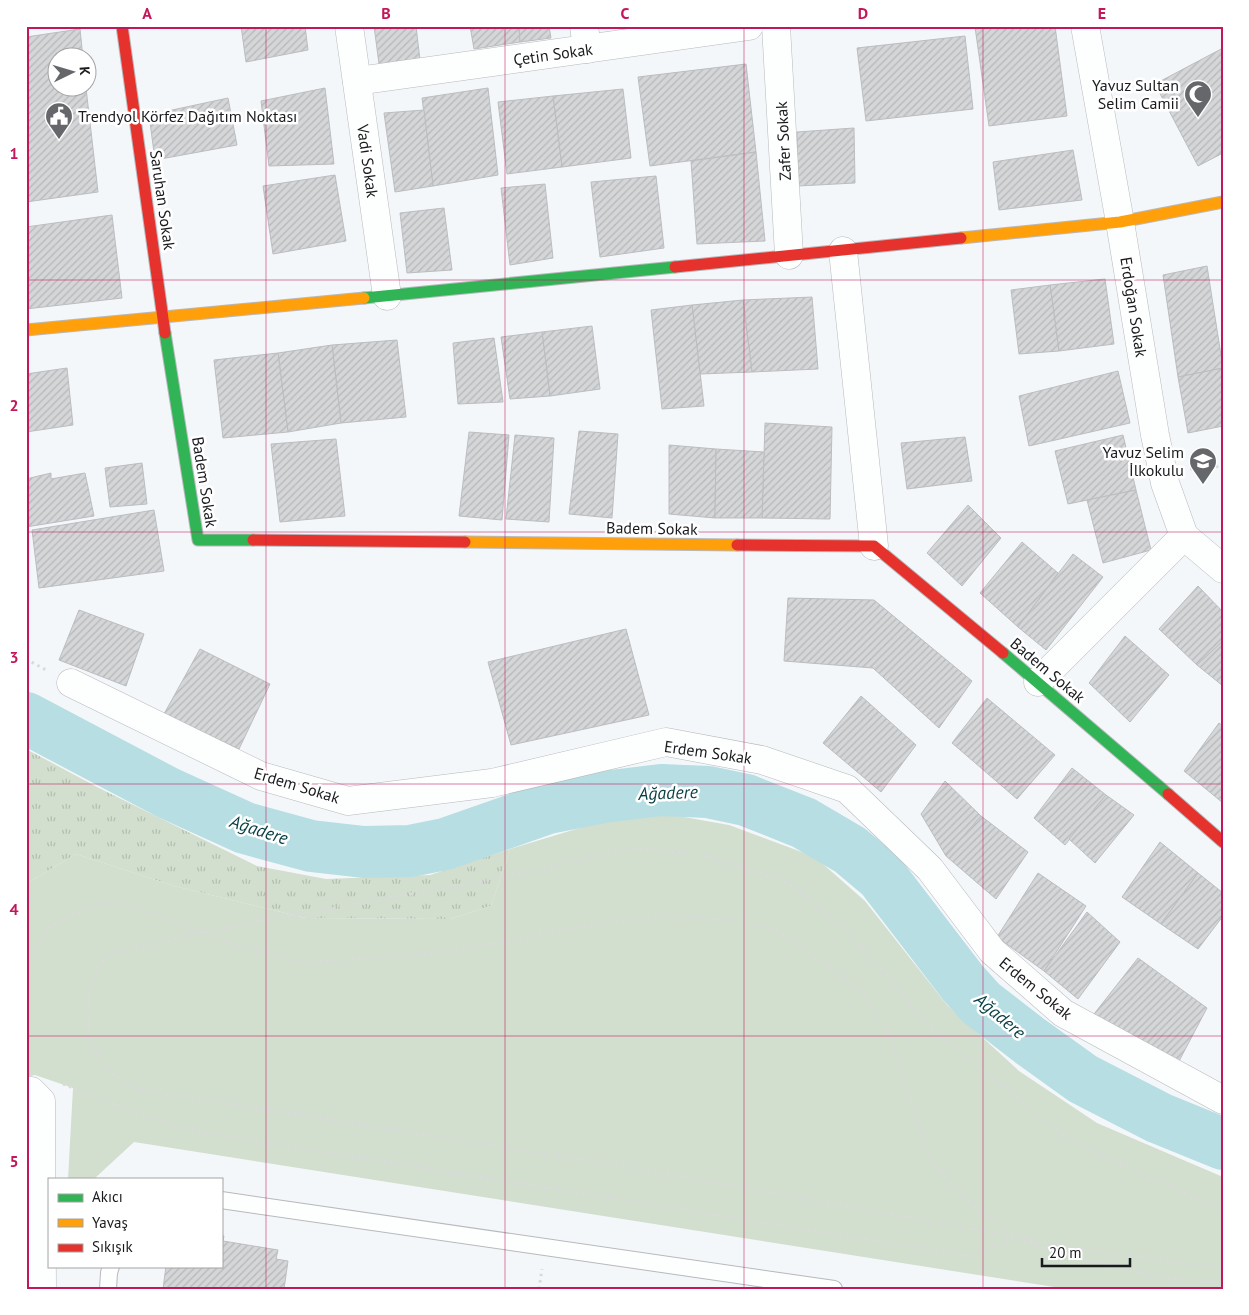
<svg xmlns="http://www.w3.org/2000/svg" width="1249" height="1315" font-family="'PT Sans',sans-serif">
<style>
.grass{fill:url(#grass-tufts)}
.park{fill:#d2dece}
.lines{fill:none;stroke-linecap:round;stroke-linejoin:round}
.river{stroke:#b6dee3;stroke-width:52}
.building{fill:url(#building-hatch);stroke:#bcbdc0}
.lane-casing{stroke:#b8b9bc;stroke-width:18}
.street-casing{stroke:#b8b9bc;stroke-width:29}
.fast-casing{stroke:#b8b9bc;stroke-width:13}
.slow-casing{stroke:#b8b9bc;stroke-width:13}
.jam-casing{stroke:#b8b9bc;stroke-width:13}
.path{stroke:#dadadb;stroke-width:3;stroke-dasharray:2.5 4;stroke-linecap:butt}
.lane{stroke:#fdfefe;stroke-width:16}
.street{stroke:#fdfefe;stroke-width:28}
.fast{stroke:#30b455;stroke-width:11}
.slow{stroke:#ff9f0a;stroke-width:11}
.jam{stroke:#e5322d;stroke-width:11}
.grid{fill:none;stroke:#c2185b;stroke-width:1;stroke-opacity:0.55}
.labels{text-anchor:middle;stroke-width:5;stroke-linejoin:round;paint-order:stroke}
.street-label{font-size:16px;fill:#181a1d;stroke:#fff}
.poi-label{font-size:16px;fill:#181a1d;stroke:#fff;text-anchor:end}
.water-label{font-size:18px;font-style:italic;fill:#073e43;stroke:#fff}
.neatline{fill:none;stroke:#c2185b;stroke-width:2}
.grid-label{font-size:16px;text-anchor:middle;font-weight:bold;fill:#c2185b}
</style>
<defs>
<pattern id="grass-tufts" width="24" height="20" patternUnits="userSpaceOnUse" patternTransform="scale(1.25)"><rect width="24" height="20" fill="#d2dece"/><path d="M3 7l-1-3M5 7V3M7 7l1-3M15 17l-1-3M17 17v-4M19 17l1-3" fill="none" stroke="#b4beb0"/></pattern>
<pattern id="building-hatch" width="6" height="6" patternUnits="userSpaceOnUse" patternTransform="scale(1.25)"><rect width="6" height="6" fill="#d5d6d8"/><path d="M-1 1l2-2M0 6l6-6M5 7l2-2" fill="none" stroke="#b6b7b9"/></pattern>
</defs>
<rect width="100%" height="100%" fill="#f4f7fa"/>
<polygon class="grass" points="26,749 99,788 257,866 326,879 430,875 510,849 491,906 450,919 306,918 174,886 76,854 26,884"/>
<polygon class="park" points="667,814 729,825 815,857 865,901 947,1005 1019,1071 1097,1123 1223,1177 1223,1289 1067,1289 134,1142 94,1179 68,1179 73,1088 35,1075 26,1077 26,884 76,854 174,886 306,918 450,919 491,906 510,849 596,823"/>
<g class="lines">
<polyline class="river" points="26,718 168,793 245,828 311,846 364,852 410,851 445,844 548,808 603,797 661,790 708,792 746,800 804,823 850,850 881,876 963,983 981,1003 1030,1041 1083,1079 1159,1118 1223,1144"/>
</g>
<g class="building">
<polygon points="241,26 305,26 308,50 246,62"/>
<polygon points="374,26 416,26 420,60 379,64"/>
<polygon points="470,26 519,26 520,42 474,49"/>
<polygon points="519,26 549,26 551,38 520,42"/>
<polygon points="981,26 1055,26 1067,116 989,126 975,27"/>
<polygon points="80,29 83,58 58,58 58,88 86,88 98,192 26,202 26,37"/>
<polygon points="965,36 973,109 866,121 857,48"/>
<polygon points="1223,48 1223,153 1198,166 1155,84"/>
<polygon points="746,64 756,152 650,166 638,77"/>
<polygon points="325,88 334,164 269,166 261,101"/>
<polygon points="488,88 498,175 433,186 422,98"/>
<polygon points="623,89 631,158 562,167 553,96"/>
<polygon points="553,96 562,167 507,174 498,102"/>
<polygon points="228,98 237,145 155,160 149,115"/>
<polygon points="424,110 433,186 395,192 384,113"/>
<polygon points="854,128 855,183 798,186 797,132"/>
<polygon points="1073,150 1082,200 999,210 993,162"/>
<polygon points="756,152 765,241 697,244 691,161"/>
<polygon points="335,175 346,241 273,254 263,186"/>
<polygon points="656,176 664,248 600,257 591,182"/>
<polygon points="545,184 553,258 510,265 501,188"/>
<polygon points="444,208 452,270 407,273 400,213"/>
<polygon points="112,215 122,298 26,309 26,227"/>
<polygon points="1207,266 1223,368 1178,377 1163,275"/>
<polygon points="1105,279 1114,344 1059,351 1050,285"/>
<polygon points="1050,285 1059,351 1019,354 1011,290"/>
<polygon points="812,297 818,369 752,372 743,300"/>
<polygon points="743,300 752,372 700,374 692,305"/>
<polygon points="692,305 704,406 662,409 651,310"/>
<polygon points="592,326 600,389 550,396 542,332"/>
<polygon points="542,332 550,396 510,399 501,337"/>
<polygon points="494,338 503,402 458,404 453,343"/>
<polygon points="397,340 406,417 341,423 332,345"/>
<polygon points="332,345 341,423 288,432 278,353"/>
<polygon points="278,353 288,432 223,438 214,360"/>
<polygon points="67,368 73,425 26,432 26,374"/>
<polygon points="1223,368 1223,426 1188,433 1178,377"/>
<polygon points="1118,371 1130,423 1029,446 1019,396"/>
<polygon points="765,423 832,427 830,519 762,518"/>
<polygon points="579,431 618,434 612,518 569,514"/>
<polygon points="469,432 509,435 502,520 459,516"/>
<polygon points="515,435 554,438 549,522 506,519"/>
<polygon points="1123,435 1136,490 1068,504 1055,451"/>
<polygon points="965,437 972,481 907,489 901,443"/>
<polygon points="336,439 345,516 280,522 271,444"/>
<polygon points="669,445 716,449 715,518 669,514"/>
<polygon points="716,449 764,452 762,518 715,518"/>
<polygon points="142,463 147,504 110,507 105,468"/>
<polygon points="51,473 51,479 85,473 94,516 26,527 26,479"/>
<polygon points="1136,490 1151,550 1103,563 1087,500"/>
<polygon points="968,505 1001,538 962,586 927,553"/>
<polygon points="154,510 164,571 39,588 32,530"/>
<polygon points="1022,542 1058,573 1018,627 980,593"/>
<polygon points="1073,554 1103,577 1046,650 1018,627"/>
<polygon points="1198,586 1223,612 1223,641 1197,665 1159,629"/>
<polygon points="788,598 874,600 972,681 939,728 873,668 784,661"/>
<polygon points="79,610 144,634 126,686 59,660"/>
<polygon points="626,629 649,715 511,745 488,662"/>
<polygon points="1125,636 1169,675 1130,722 1089,683"/>
<polygon points="1223,641 1223,686 1197,665"/>
<polygon points="200,649 270,684 239,749 164,714"/>
<polygon points="861,696 916,745 881,792 823,743"/>
<polygon points="987,698 1055,755 1017,799 952,743"/>
<polygon points="1219,723 1223,726 1223,803 1184,771"/>
<polygon points="1072,768 1106,795 1065,845 1034,818"/>
<polygon points="945,781 981,816 946,856 921,814"/>
<polygon points="1106,795 1134,815 1095,863 1069,839"/>
<polygon points="981,816 1028,852 996,899 946,856"/>
<polygon points="1160,842 1198,873 1161,924 1122,897"/>
<polygon points="1038,873 1086,906 1044,971 997,937"/>
<polygon points="1198,873 1223,893 1223,916 1198,949 1161,924"/>
<polygon points="1087,912 1120,942 1078,999 1044,971"/>
<polygon points="1138,958 1207,1008 1178,1063 1094,1014"/>
<polygon points="221,1235 224,1236 223,1241 278,1250 276,1259 288,1261 284,1289 163,1289 166,1266 221,1266"/>
</g>
<g class="lines">
<g class="lane-casing">
<g id="lane">
<polyline points="221,1200 834,1289"/>
<polyline points="108,1289 109,1273 111,1266"/>
</g>
</g>
<g class="street-casing">
<g id="street">
<polyline points="349,26 387,296"/>
<polyline points="584,26 587,49"/>
<polyline points="776,26 789,255"/>
<polyline points="1085,26 1120,222 1155,435 1165,483 1184,536 1223,569"/>
<polyline points="357,81 749,26"/>
<polyline points="843,251 874,546"/>
<polyline points="1038,682 1184,536"/>
<polyline points="71,683 261,776 348,801 492,783 666,742 762,760 847,789 930,869 992,951 1063,1013 1223,1100"/>
<polyline points="26,1091 31,1091 41,1101 42,1289"/>
</g>
</g>
<g class="fast-casing">
<g id="fast">
<polyline points="364,298 675,267"/>
<polyline points="165,333 198,540 253,540"/>
<polyline points="1003,653 1168,794"/>
</g>
</g>
<g class="slow-casing">
<g id="slow">
<polyline points="961,238 1120,222 1223,202"/>
<polyline points="26,330 364,298"/>
<polyline points="465,542 737,545"/>
</g>
</g>
<g class="jam-casing">
<g id="jam">
<polyline points="122,26 165,333"/>
<polyline points="675,267 961,238"/>
<polyline points="253,540 465,542"/>
<polyline points="737,545 874,546 1003,653"/>
<polyline points="1168,794 1223,842"/>
</g>
</g>
<g class="path">
<polyline points="1190,469 1223,466"/>
<polyline points="26,659 46,670"/>
<polyline points="26,967 48,928 74,914 108,902 161,916 241,947 302,963 448,952 595,924 663,916 737,920 779,932 824,962 864,994 889,1032 927,1152 952,1185 982,1213 1016,1235"/>
<polyline points="63,1084 151,1118 200,1132 966,1255 988,1249 1018,1237"/>
<polyline points="1223,1209 1203,1202 1065,1137 932,1028 849,933 788,883 698,853 632,849 489,880 212,930 115,952 99,964 89,992 89,1035 104,1069 137,1089 618,1165 1093,1251 1223,1268"/>
<polyline points="1024,1239 1047,1250 1158,1277 1223,1283"/>
<polyline points="539,1289 542,1269"/>
</g>
<use href="#lane" class="lane"/>
<use href="#street" class="street"/>
<use href="#fast" class="fast"/>
<use href="#slow" class="slow"/>
<use href="#jam" class="jam"/>
</g>
<path class="grid" d="M266,26V1289M505,26V1289M744,26V1289M983,26V1289M26,280H1223M26,532H1223M26,784H1223M26,1036H1223"/>
<defs>
<g id="mosque-pin" transform="scale(1.4375)"><path d="M0 17L-7.5 6A9.5 9.5 0 1 1 7.5 6Z" fill="#65676a" stroke="#fff"/><path d="M3.5-4.9A6 6 0 1 0 3.5 4.9A5 5 0 1 1 3.5-4.9Z" fill="#fff"/></g>
<g id="civic-pin" transform="scale(1.4375)"><path d="M0 17L-7.5 6A9.5 9.5 0 1 1 7.5 6Z" fill="#65676a" stroke="#fff"/><path d="M-.6-6.5H3V-4.5H.6V-3L4-1V1h2V6H-6V1h2V-1L-.6-3ZM-1.2 2.5V6h2.4V2.5Z" fill="#fff"/></g>
<g id="school-pin" transform="scale(1.4375)"><path d="M0 17L-7.5 6A9.5 9.5 0 1 1 7.5 6Z" fill="#65676a" stroke="#fff"/><path d="M0-5L7-2L0 1L-7-2ZM-4 1L0 2.5L4 1V4Q0 6-4 4Z" fill="#fff"/></g>
</defs>
<g fill-rule="evenodd">
<use href="#mosque-pin" x="1198" y="94"/>
<use href="#civic-pin" x="59" y="116"/>
<use href="#school-pin" x="1203" y="461"/>
</g>
<g class="labels">
<g class="street-label">
<text transform="translate(553 54) rotate(-8)" y="6">Çetin Sokak</text>
<text transform="translate(783 141) rotate(-93)" y="6">Zafer Sokak</text>
<text transform="translate(368 161) rotate(82)" y="6">Vadi Sokak</text>
<text transform="translate(163 200) rotate(82)" y="6">Saruhan Sokak</text>
<text transform="translate(1134 307) rotate(81)" y="6">Erdoğan Sokak</text>
<text transform="translate(205 482) rotate(81)" y="6">Badem Sokak</text>
<text transform="translate(652 528) rotate(1)" y="6">Badem Sokak</text>
<text transform="translate(1048 670) rotate(40)" y="6">Badem Sokak</text>
<text transform="translate(708 752) rotate(8)" y="6">Erdem Sokak</text>
<text transform="translate(297 785) rotate(17)" y="6">Erdem Sokak</text>
<text transform="translate(1036 988) rotate(39)" y="6">Erdem Sokak</text>
</g>
<g class="poi-label">
<text x="1179" y="91">Yavuz Sultan<tspan x="1179" dy="18">Selim Camii</tspan></text>
<text x="78" y="122" text-anchor="start">Trendyol Körfez Dağıtım Noktası</text>
<text x="1184" y="458">Yavuz Selim<tspan x="1184" dy="18">İlkokulu</tspan></text>
</g>
<g class="water-label">
<text transform="translate(668 793) rotate(-2)" y="6">Ağadere</text>
<text transform="translate(259 830) rotate(18)" y="6">Ağadere</text>
<text transform="translate(1000 1016) rotate(40)" y="6">Ağadere</text>
</g>
</g>
<rect width="1249" height="1315" fill="none" stroke="#ffffff" stroke-width="55"/>
<rect x="48" y="1178" width="175" height="90" fill="#ffffff" stroke="#a3a3a5"/>
<rect x="58" y="1194" width="25" height="8" fill="#30b455" stroke="#a3a3a5"/>
<text x="92" y="1202" font-size="15" fill="#181a1d">Akıcı</text>
<rect x="58" y="1219" width="25" height="8" fill="#ff9f0a" stroke="#a3a3a5"/>
<text x="92" y="1228" font-size="15" fill="#181a1d">Yavaş</text>
<rect x="58" y="1244" width="25" height="8" fill="#e5322d" stroke="#a3a3a5"/>
<text x="92" y="1252" font-size="15" fill="#181a1d">Sıkışık</text>
<g transform="translate(72 72) rotate(85)"><circle r="24" fill="#ffffff" stroke="#a3a3a5"/>
<path d="M0-4L9 19L0 12L-9 19Z" fill="#65676a"/>
<text y="-8" font-size="14" font-weight="bold" text-anchor="middle" fill="#181a1d">K</text>
</g>
<path d="M1042 1258v8h88v-8" fill="none" stroke="#181a1d" stroke-width="2.5"/>
<text x="1049" y="1258" font-size="15" fill="#181a1d" stroke="#ffffff" stroke-width="4" paint-order="stroke">20 m</text>
<rect x="28" y="28" width="1194" height="1260" class="neatline"/>
<g class="grid-label">
<text x="147" y="19">A</text>
<text x="386" y="19">B</text>
<text x="625" y="19">C</text>
<text x="863" y="19">D</text>
<text x="1102" y="19">E</text>
<text x="14" y="159">1</text>
<text x="14" y="411">2</text>
<text x="14" y="663">3</text>
<text x="14" y="915">4</text>
<text x="14" y="1167">5</text>
</g>
</svg>
